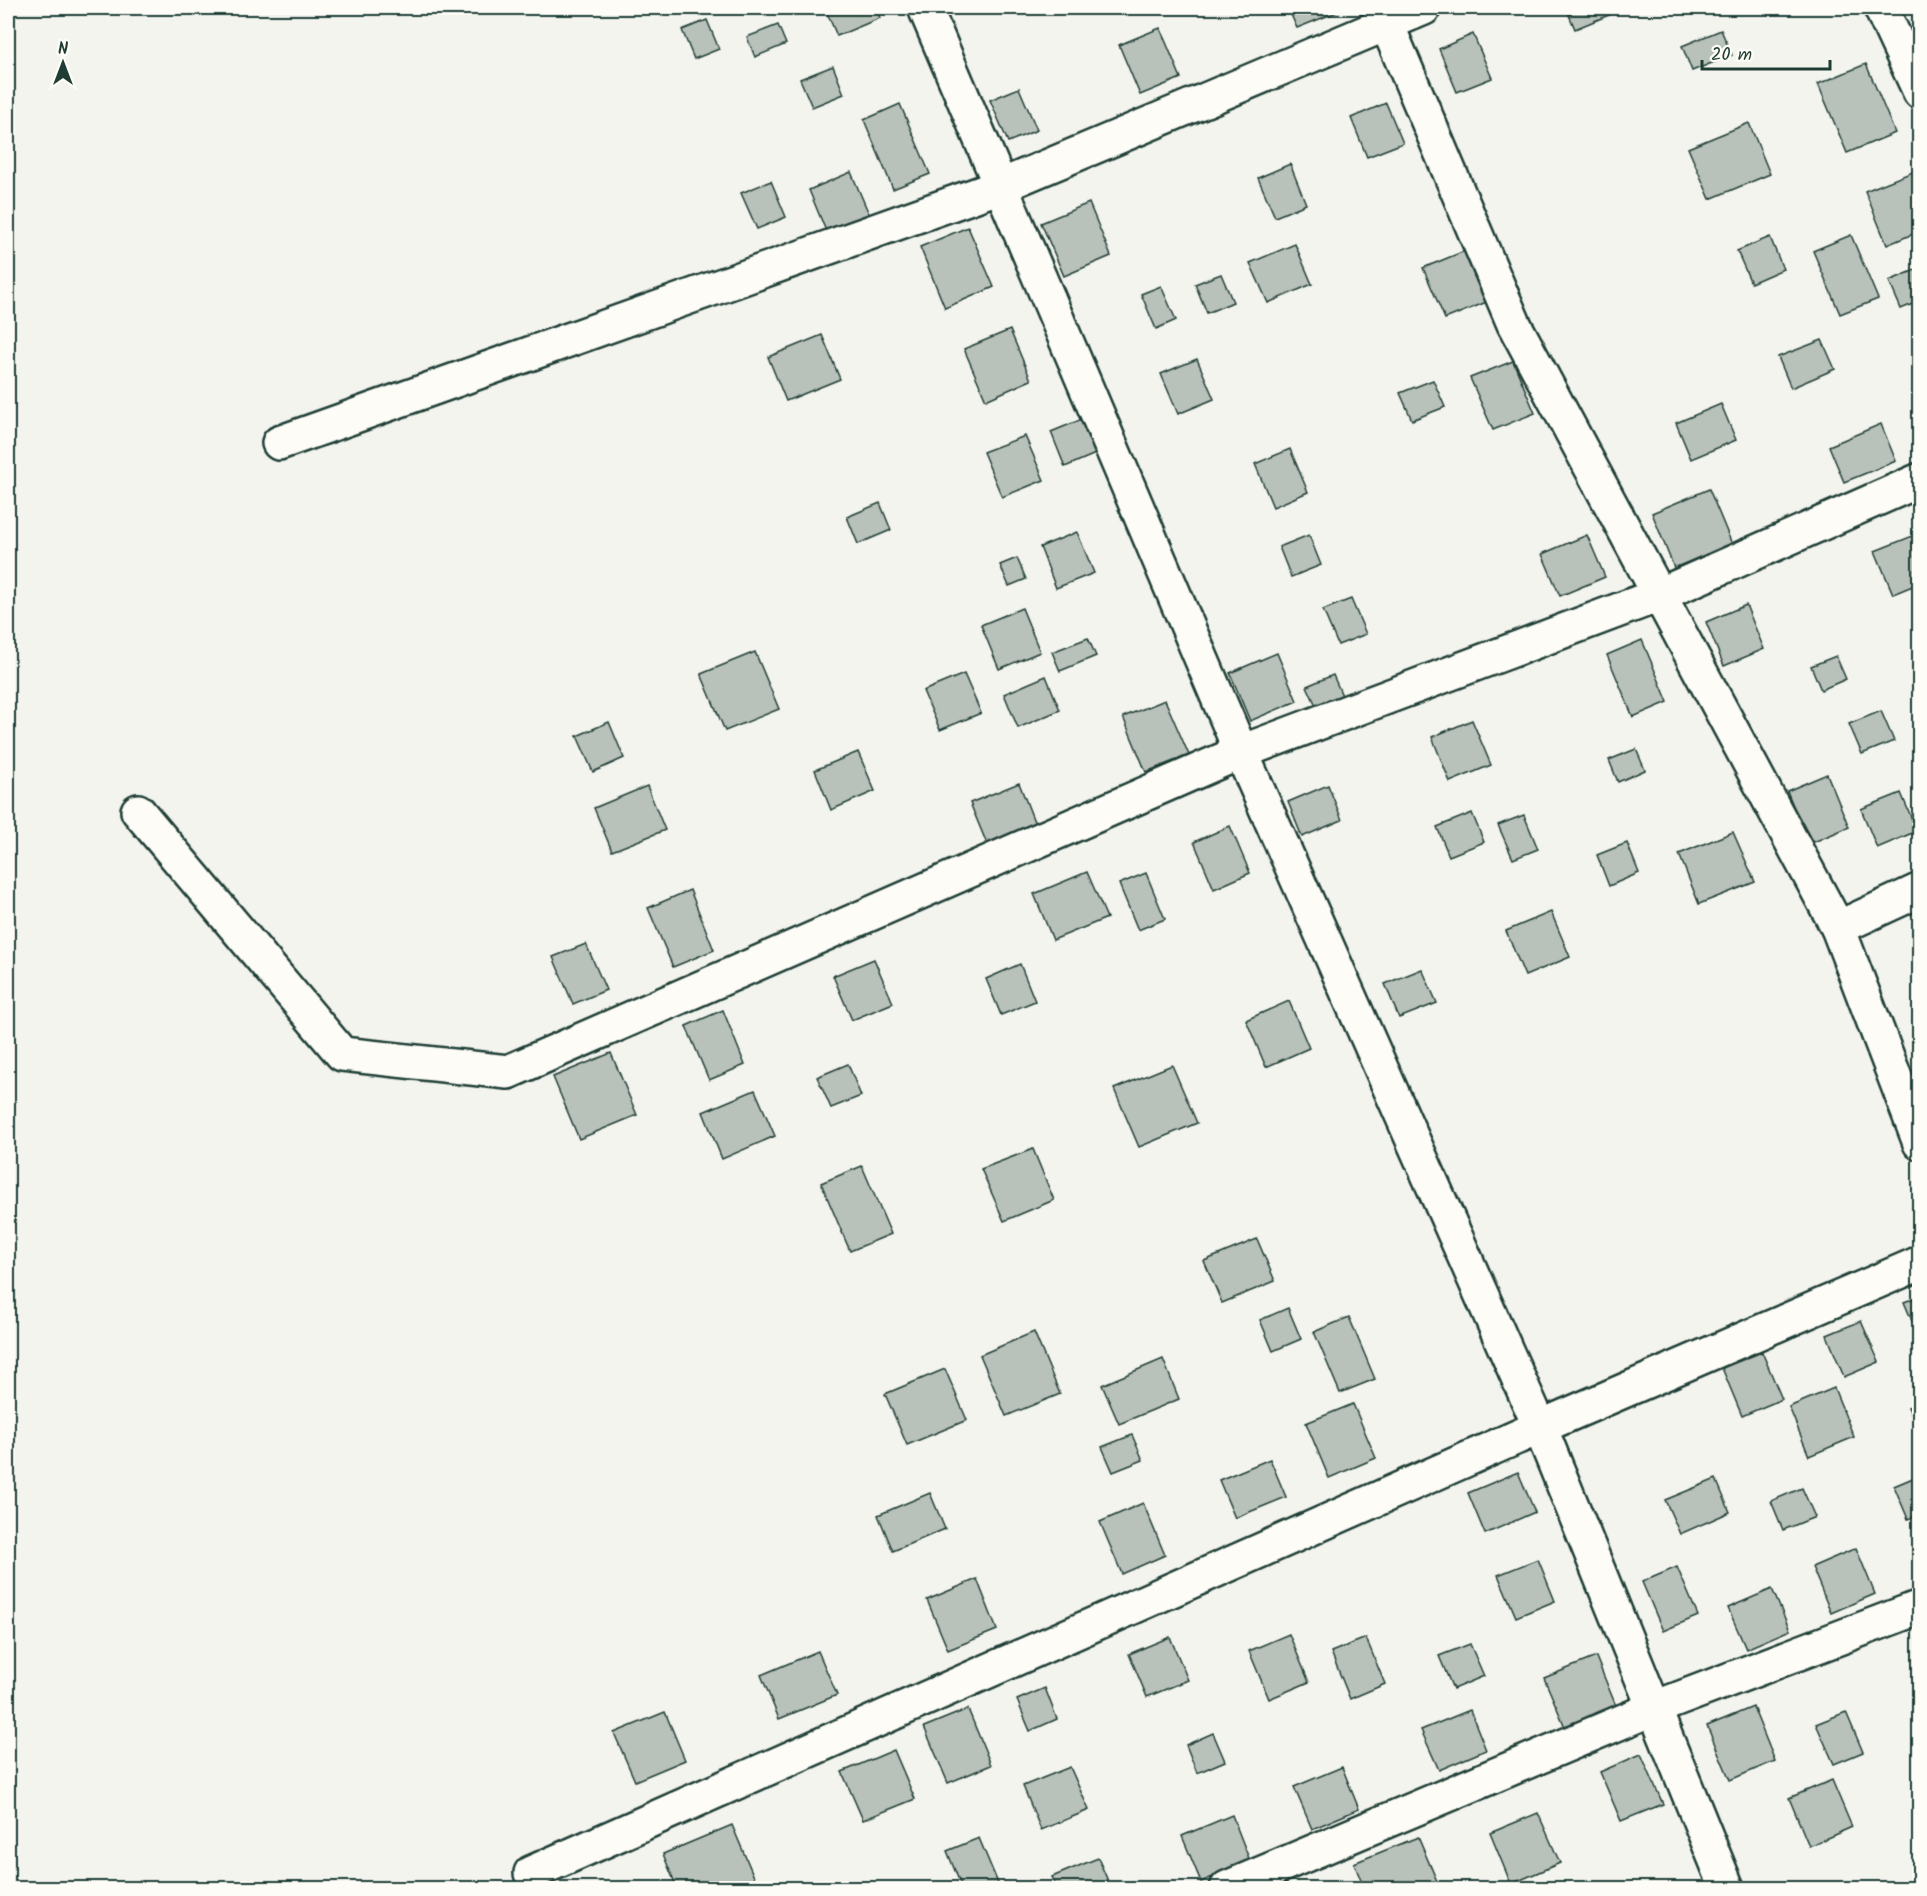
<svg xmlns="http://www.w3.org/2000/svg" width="1927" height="1896" font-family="Kalam,sans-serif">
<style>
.building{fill:#b9c1bb;stroke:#1f3d34;stroke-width:1.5}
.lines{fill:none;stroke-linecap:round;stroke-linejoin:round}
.minor-casing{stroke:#1f3d34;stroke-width:38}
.minor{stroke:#fdfcf7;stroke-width:33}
</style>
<rect width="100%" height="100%" fill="#f4f4ef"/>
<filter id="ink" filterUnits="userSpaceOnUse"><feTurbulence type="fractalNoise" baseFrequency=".0167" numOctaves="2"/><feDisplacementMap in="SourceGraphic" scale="12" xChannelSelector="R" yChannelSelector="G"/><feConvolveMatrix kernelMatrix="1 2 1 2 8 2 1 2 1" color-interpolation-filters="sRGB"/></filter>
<g filter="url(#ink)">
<g class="building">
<polygon points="825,8 876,8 880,18 837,36"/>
<polygon points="1288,8 1347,8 1297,28"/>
<polygon points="1566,8 1620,8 1621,10 1575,29"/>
<polygon points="707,20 719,49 694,59 682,30"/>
<polygon points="778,25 786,44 755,57 747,37"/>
<polygon points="1160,28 1181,78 1140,95 1119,45"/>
<polygon points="1721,30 1732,55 1692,71 1682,46"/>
<polygon points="1473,34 1492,78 1457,92 1439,49"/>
<polygon points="1866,64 1895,133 1847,153 1818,84"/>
<polygon points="833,66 844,94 812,107 800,79"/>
<polygon points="1019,88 1037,130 1008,142 990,100"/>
<polygon points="1386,103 1403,143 1367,157 1351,118"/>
<polygon points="900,104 930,174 893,189 864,120"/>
<polygon points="1749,123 1770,174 1710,199 1688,148"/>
<polygon points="1290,164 1306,204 1275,217 1258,178"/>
<polygon points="1920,169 1920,231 1887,245 1865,191"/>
<polygon points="851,172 869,214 826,231 809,190"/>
<polygon points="771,181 786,217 757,229 741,193"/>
<polygon points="1089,203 1111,256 1064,276 1041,223"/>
<polygon points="968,227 994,287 945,308 920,247"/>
<polygon points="1851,235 1878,299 1840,314 1813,251"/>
<polygon points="1770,237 1783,269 1751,283 1737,251"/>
<polygon points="1295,244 1312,284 1268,303 1250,263"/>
<polygon points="1472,248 1494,299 1445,319 1423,268"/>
<polygon points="1920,268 1920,301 1901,309 1889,281"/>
<polygon points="1221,274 1233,302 1207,313 1195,284"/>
<polygon points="1161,286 1176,320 1156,329 1141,294"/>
<polygon points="1010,330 1031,380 986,400 964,349"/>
<polygon points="822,335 840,379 786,401 768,357"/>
<polygon points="1822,340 1835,369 1791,388 1778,357"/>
<polygon points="1197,359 1214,399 1178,414 1161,374"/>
<polygon points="1513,361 1535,413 1493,430 1470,378"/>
<polygon points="1433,380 1445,407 1412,420 1400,393"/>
<polygon points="1721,404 1736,440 1691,459 1676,423"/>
<polygon points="1085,418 1100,452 1065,467 1051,432"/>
<polygon points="1881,424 1896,461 1844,482 1829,446"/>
<polygon points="1025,436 1044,480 1002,497 983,452"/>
<polygon points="1290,449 1308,492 1273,507 1255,464"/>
<polygon points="1709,489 1732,544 1674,568 1652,513"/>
<polygon points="880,503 891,530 858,544 847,517"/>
<polygon points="1077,532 1094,573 1056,588 1040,547"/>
<polygon points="1920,533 1920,583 1893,594 1875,551"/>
<polygon points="1309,535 1321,565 1291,577 1279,547"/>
<polygon points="1587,535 1605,577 1560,596 1542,554"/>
<polygon points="1017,558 1026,579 1009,586 1000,565"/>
<polygon points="1351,599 1366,634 1338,645 1323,610"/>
<polygon points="1746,605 1764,649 1724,666 1706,622"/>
<polygon points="1022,608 1040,652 999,669 981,625"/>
<polygon points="1088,638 1096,656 1060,671 1052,652"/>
<polygon points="1642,640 1668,702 1633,717 1607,655"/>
<polygon points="755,652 779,709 725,731 701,674"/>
<polygon points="1277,653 1297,701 1250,721 1230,673"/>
<polygon points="1836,656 1846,679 1821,690 1811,666"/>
<polygon points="964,674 981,713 940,730 923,691"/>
<polygon points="1333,675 1344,700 1318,710 1307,686"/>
<polygon points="1046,676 1060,710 1018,728 1004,694"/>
<polygon points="1165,700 1189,755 1146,772 1123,717"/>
<polygon points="1881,711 1894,741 1862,754 1849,724"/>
<polygon points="1472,720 1491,765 1450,782 1432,737"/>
<polygon points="609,722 624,758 593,772 577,736"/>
<polygon points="1636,749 1645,770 1618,782 1609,760"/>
<polygon points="858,752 875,791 831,810 815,770"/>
<polygon points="1827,774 1849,827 1809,844 1787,791"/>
<polygon points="1019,783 1035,824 987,844 970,803"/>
<polygon points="1328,785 1342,820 1302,837 1288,802"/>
<polygon points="647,786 665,830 612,851 594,808"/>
<polygon points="1901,793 1917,831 1877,848 1861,809"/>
<polygon points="1472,813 1484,842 1449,856 1437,827"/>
<polygon points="1524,815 1538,849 1513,859 1498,825"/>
<polygon points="1230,826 1250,873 1214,889 1194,842"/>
<polygon points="1733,832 1755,882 1699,904 1679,854"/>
<polygon points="1627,843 1639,873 1609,886 1597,855"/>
<polygon points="1087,872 1107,918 1053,940 1034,894"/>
<polygon points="1146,873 1165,919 1138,930 1119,884"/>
<polygon points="690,890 714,950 673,967 648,908"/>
<polygon points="1551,912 1570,957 1525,976 1506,931"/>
<polygon points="586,944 606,990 573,1004 553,957"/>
<polygon points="874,959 893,1003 852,1020 833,976"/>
<polygon points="1020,964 1035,1001 1001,1015 986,979"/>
<polygon points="1422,969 1437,1003 1399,1018 1385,984"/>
<polygon points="1289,1001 1309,1048 1266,1067 1246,1020"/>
<polygon points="723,1010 745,1065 709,1080 686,1026"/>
<polygon points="611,1053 637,1115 579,1139 553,1077"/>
<polygon points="848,1064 861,1096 831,1108 817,1077"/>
<polygon points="1172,1065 1197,1123 1139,1147 1114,1089"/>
<polygon points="755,1090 775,1136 722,1159 703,1112"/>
<polygon points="1033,1149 1054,1200 1004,1221 981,1169"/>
<polygon points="862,1166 891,1234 850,1251 821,1183"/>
<polygon points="1257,1239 1275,1281 1222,1303 1204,1261"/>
<polygon points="1920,1296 1920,1340 1904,1302"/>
<polygon points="1288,1308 1301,1339 1273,1351 1260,1320"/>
<polygon points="1349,1317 1375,1379 1340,1393 1314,1332"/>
<polygon points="1861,1321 1879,1362 1844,1377 1827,1335"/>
<polygon points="1034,1332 1060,1394 1006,1416 980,1355"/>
<polygon points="1762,1352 1782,1399 1742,1416 1722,1368"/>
<polygon points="1163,1359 1179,1399 1119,1424 1102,1385"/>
<polygon points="945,1369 967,1420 907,1445 885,1394"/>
<polygon points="1834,1388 1854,1437 1809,1456 1789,1407"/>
<polygon points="1920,1403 1920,1434 1908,1407"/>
<polygon points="1353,1404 1376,1458 1329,1478 1306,1423"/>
<polygon points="1132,1435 1143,1460 1113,1472 1102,1447"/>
<polygon points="1270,1459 1286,1497 1235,1518 1219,1480"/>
<polygon points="1518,1472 1535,1512 1485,1534 1468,1493"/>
<polygon points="1920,1475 1920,1514 1908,1519 1894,1486"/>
<polygon points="1716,1479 1730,1512 1680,1534 1665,1500"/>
<polygon points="1802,1488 1815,1517 1783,1530 1771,1501"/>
<polygon points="930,1493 945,1529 893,1551 878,1515"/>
<polygon points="1143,1503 1165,1555 1122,1574 1100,1522"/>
<polygon points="1856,1548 1875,1594 1831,1613 1812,1567"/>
<polygon points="1538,1559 1555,1601 1516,1617 1498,1575"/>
<polygon points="1677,1567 1698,1616 1663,1631 1642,1582"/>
<polygon points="977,1579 997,1630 948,1650 927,1600"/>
<polygon points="1772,1589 1790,1630 1746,1649 1728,1608"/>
<polygon points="1289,1634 1309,1682 1269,1699 1249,1651"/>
<polygon points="1170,1637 1188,1680 1147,1697 1129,1654"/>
<polygon points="1366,1638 1385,1684 1350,1699 1331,1652"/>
<polygon points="1470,1644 1484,1676 1453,1689 1439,1656"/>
<polygon points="818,1651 837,1695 779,1719 761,1675"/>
<polygon points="1596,1657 1616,1706 1565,1727 1544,1678"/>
<polygon points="1045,1688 1057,1719 1030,1731 1017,1700"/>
<polygon points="1753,1707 1775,1761 1730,1780 1707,1726"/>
<polygon points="968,1709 991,1765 948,1783 924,1727"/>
<polygon points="1470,1710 1486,1750 1439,1770 1421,1730"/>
<polygon points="665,1712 685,1760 635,1781 614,1733"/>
<polygon points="1846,1712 1863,1752 1834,1764 1816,1724"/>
<polygon points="1213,1733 1225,1761 1197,1773 1186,1745"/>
<polygon points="894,1750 915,1799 863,1820 842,1772"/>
<polygon points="1641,1754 1663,1804 1621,1821 1600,1772"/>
<polygon points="1070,1767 1089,1810 1041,1830 1023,1786"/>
<polygon points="1342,1767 1359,1809 1312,1829 1294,1787"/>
<polygon points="1832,1780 1852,1827 1809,1846 1789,1798"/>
<polygon points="1538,1813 1560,1863 1511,1884 1490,1833"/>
<polygon points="1232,1815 1250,1861 1201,1882 1182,1836"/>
<polygon points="732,1825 757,1884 746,1888 677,1888 663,1854"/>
<polygon points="1418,1837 1440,1888 1364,1888 1354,1863"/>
<polygon points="979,1838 1000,1888 962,1888 947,1851"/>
<polygon points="1098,1858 1111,1888 1057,1888 1052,1877"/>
</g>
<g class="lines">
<g class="minor-casing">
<g id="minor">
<polyline points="925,8 1241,752 1540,1427 1727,1888"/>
<polyline points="1380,8 1514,324 1838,928"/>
<polyline points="1881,8 1920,92"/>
<polyline points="279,443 1001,186 1424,8"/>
<polyline points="138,811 342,1054 508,1072 1241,752 1659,595 1920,480"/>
<polyline points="1920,890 1838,928 1920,1143"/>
<polyline points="531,1873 1540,1427 1920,1263"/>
<polyline points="1227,1888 1652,1709 1920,1607"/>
</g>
</g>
<use href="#minor" class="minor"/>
</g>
</g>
<rect width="1927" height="1896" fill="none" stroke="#fdfcf7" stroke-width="30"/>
<rect x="15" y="15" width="1897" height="1866" fill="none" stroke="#1f3d34" stroke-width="2" filter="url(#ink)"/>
<g transform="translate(63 63)" stroke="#fdfcf7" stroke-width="4.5" paint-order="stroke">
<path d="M0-4.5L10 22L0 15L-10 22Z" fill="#1f3d34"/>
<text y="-9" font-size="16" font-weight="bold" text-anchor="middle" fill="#1f3d34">N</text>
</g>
<path d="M1702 60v9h128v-9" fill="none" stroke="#1f3d34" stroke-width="3"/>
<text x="1711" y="60" font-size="18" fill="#1f3d34" stroke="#fdfcf7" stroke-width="4.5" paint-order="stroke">20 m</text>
</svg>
